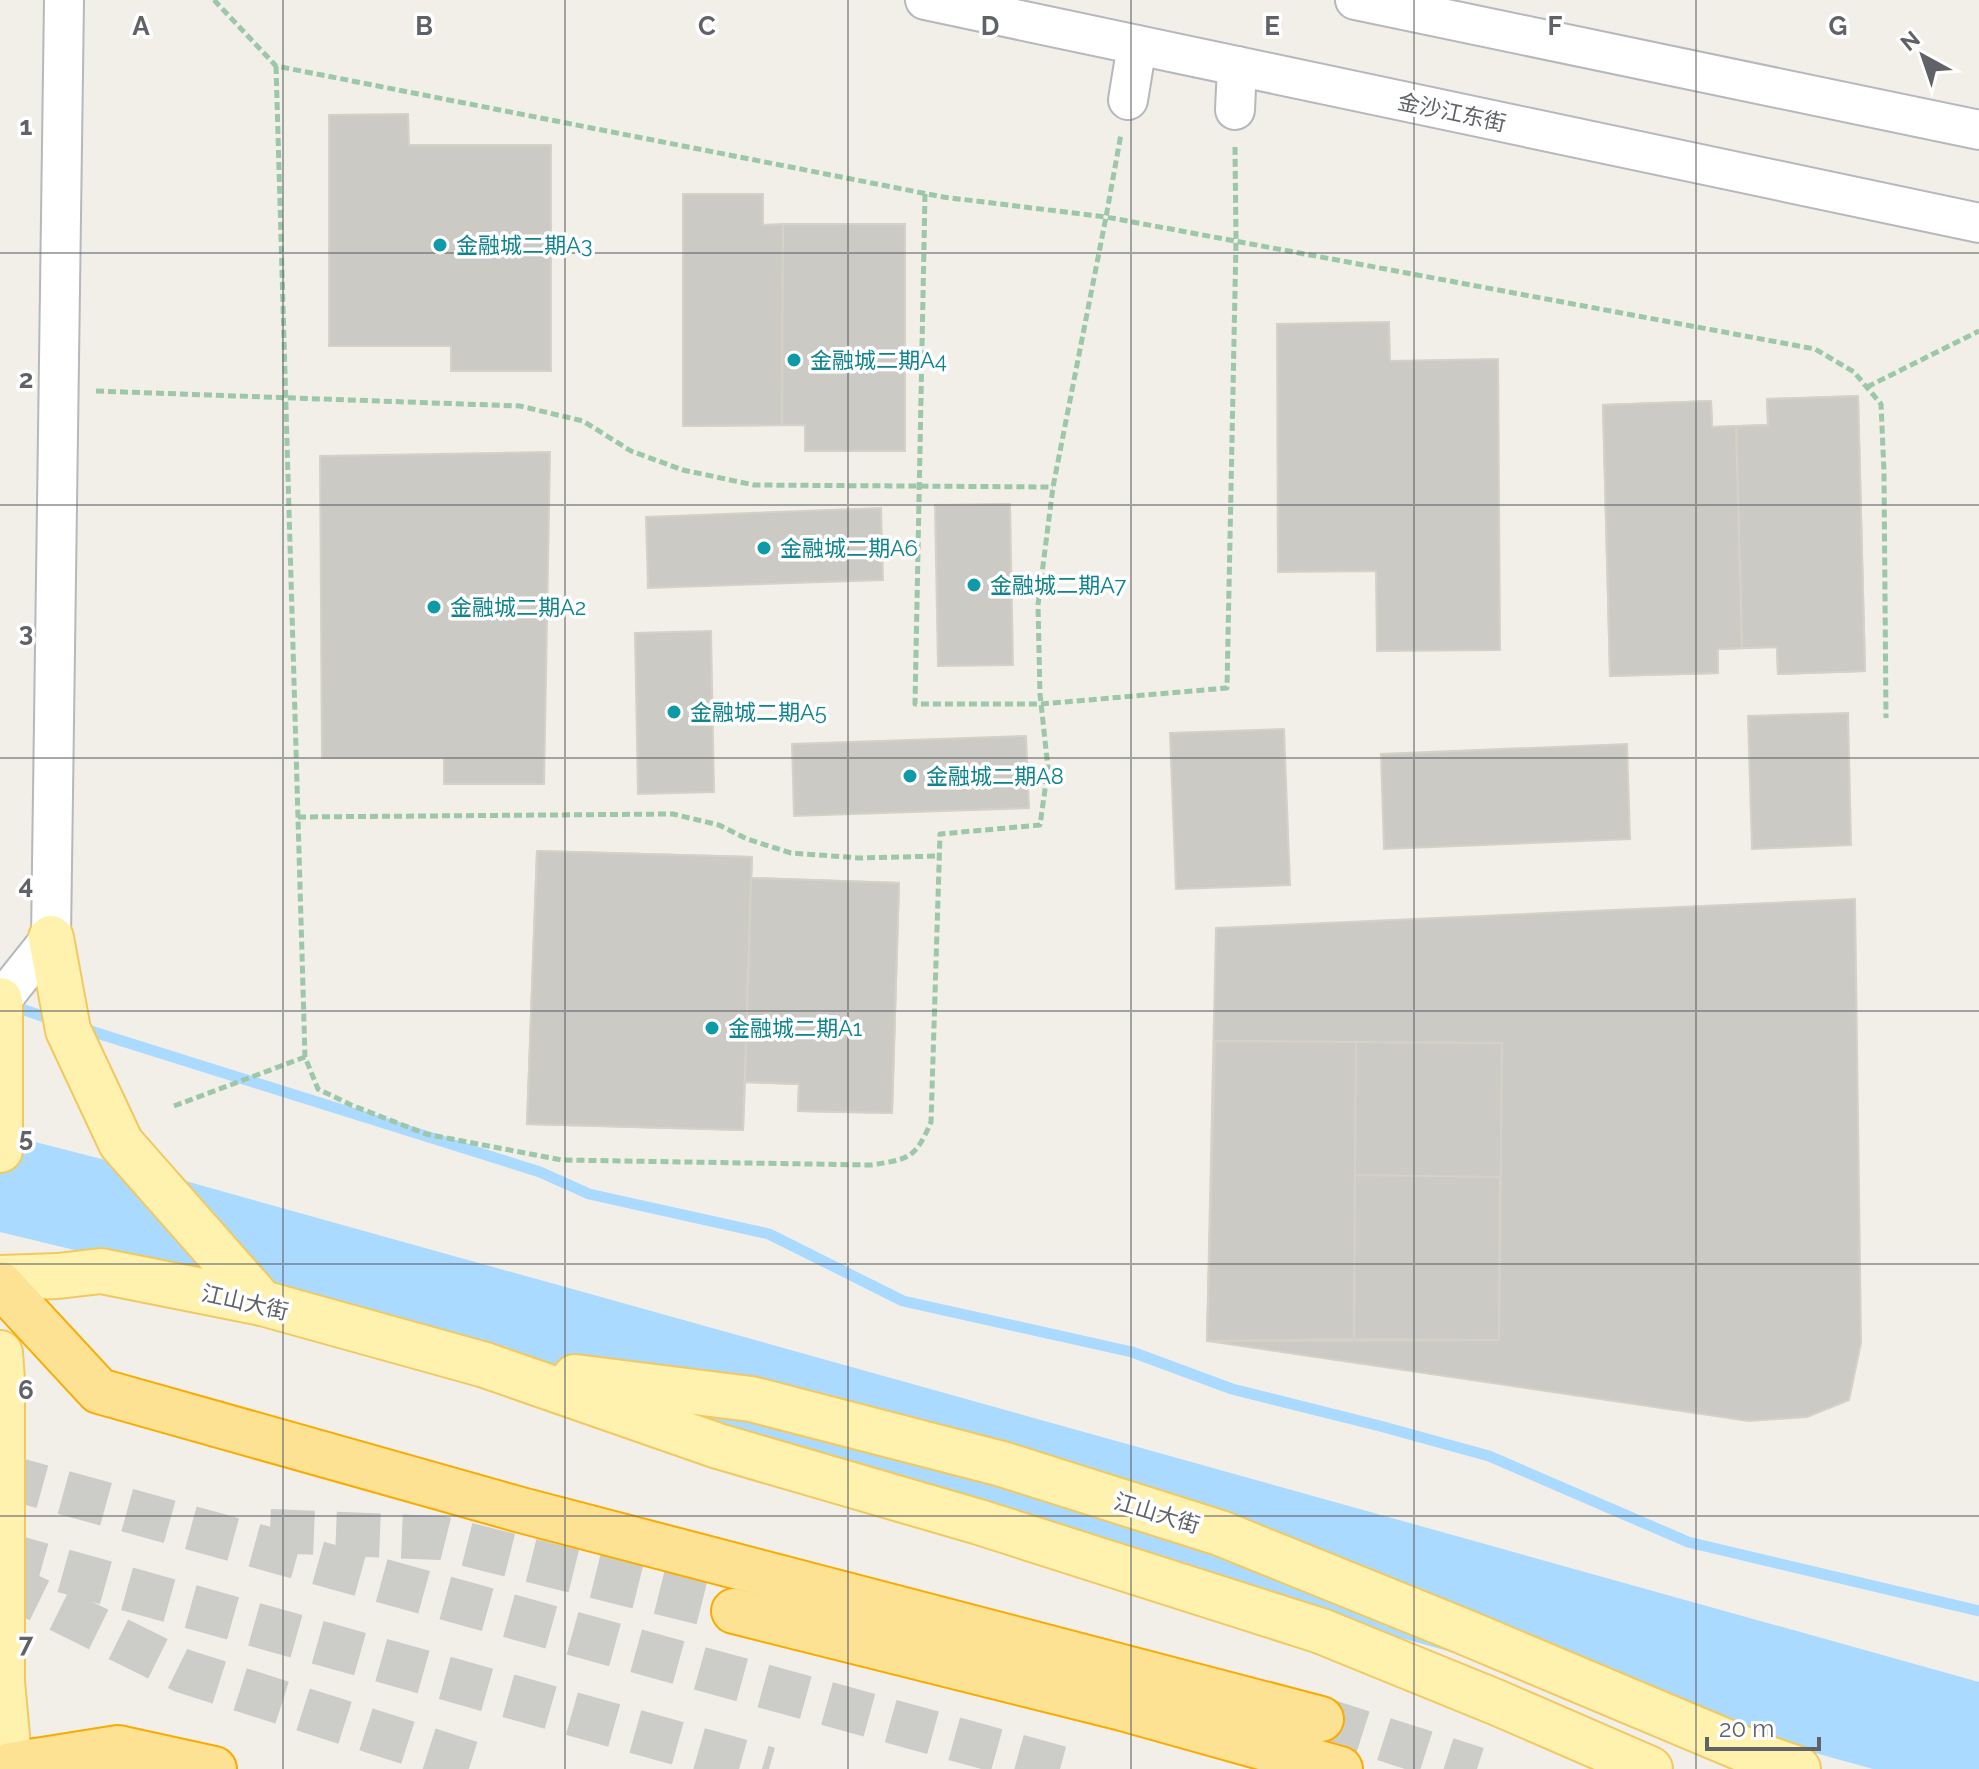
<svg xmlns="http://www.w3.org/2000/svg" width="1979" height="1769" font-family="Raleway,'Noto Sans SC',sans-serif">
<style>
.water{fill:#aadaff}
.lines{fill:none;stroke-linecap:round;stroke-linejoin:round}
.stream{stroke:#aadaff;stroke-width:11}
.building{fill:#cccac5;stroke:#d6d1c6;stroke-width:2}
.major-tunnel{stroke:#ccccc8;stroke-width:44;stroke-dasharray:44 22;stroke-linecap:butt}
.highway-tunnel{stroke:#ccccc8;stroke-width:44;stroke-dasharray:44 22;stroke-linecap:butt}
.minor-casing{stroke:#b5b8bc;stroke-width:42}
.major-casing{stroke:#f2c960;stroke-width:48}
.highway-casing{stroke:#f9ab00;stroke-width:48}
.path{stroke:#9cc7a9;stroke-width:5;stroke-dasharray:8 4;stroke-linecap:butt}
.minor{stroke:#fff;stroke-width:38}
.major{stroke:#fff2af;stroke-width:44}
.highway{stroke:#fde293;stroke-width:44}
.grid{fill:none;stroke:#5f6368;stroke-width:2;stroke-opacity:0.55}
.culture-dot{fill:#0f9aa8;stroke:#fff;stroke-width:3}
.labels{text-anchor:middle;stroke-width:7;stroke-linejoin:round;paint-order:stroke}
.street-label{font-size:22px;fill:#5f6368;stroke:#fff}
.culture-label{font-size:22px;fill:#0d838f;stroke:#fff;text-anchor:start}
.grid-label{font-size:26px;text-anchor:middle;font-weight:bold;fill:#5f6368;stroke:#fff;stroke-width:7;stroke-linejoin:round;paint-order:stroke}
</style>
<rect width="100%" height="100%" fill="#f1efe8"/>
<polygon class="water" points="0,1133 164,1175 1979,1682 1979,1769 1873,1769 1239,1593 153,1269 0,1232"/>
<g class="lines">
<g class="stream">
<polyline points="9,1005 57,1021"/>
<polyline points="81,1028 540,1172 589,1194 769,1234 903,1301 1132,1352 1232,1389 1380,1426 1489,1456 1688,1542 1979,1611"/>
</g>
</g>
<g class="building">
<polygon points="408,114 409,145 551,145 551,371 451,371 451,346 329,346 329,115"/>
<polygon points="683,194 763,194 763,225 905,224 905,451 805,451 805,425 683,426"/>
<polygon points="683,194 763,194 763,225 783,224 782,425 683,426"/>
<polygon points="783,224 905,224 905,451 805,451 805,425 782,425"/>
<polygon points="1389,322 1390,361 1498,359 1500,650 1377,651 1376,571 1278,572 1277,324"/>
<polygon points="1858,396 1865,671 1778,674 1777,647 1718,649 1718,673 1610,676 1603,405 1711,401 1712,427 1768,425 1767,399"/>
<polygon points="1858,396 1865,671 1778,674 1777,647 1742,648 1736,426 1768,425 1767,399"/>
<polygon points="1711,401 1712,427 1736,426 1742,648 1718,649 1718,673 1610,676 1603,405"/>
<polygon points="550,452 544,784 444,784 444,758 322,758 320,456"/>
<polygon points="1010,504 1013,665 938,666 935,505"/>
<polygon points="881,508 883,580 648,588 646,517"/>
<polygon points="711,631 714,792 638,794 635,633"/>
<polygon points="1848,713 1851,845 1752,849 1748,716"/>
<polygon points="1284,729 1290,885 1176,889 1170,733"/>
<polygon points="1026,736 1029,808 794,816 792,744"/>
<polygon points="1627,744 1630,839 1384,849 1381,754"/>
<polygon points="537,851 752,857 751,878 899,883 892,1113 798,1111 799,1084 745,1082 743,1130 527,1124"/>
<polygon points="537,851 752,857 743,1130 527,1124"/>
<polygon points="751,878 899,883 892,1113 798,1111 799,1084 745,1082"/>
<polygon points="1855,899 1861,1343 1849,1400 1807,1417 1749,1421 1207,1341 1216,928"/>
<polygon points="1215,1041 1502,1043 1499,1340 1207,1341"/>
<polygon points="1215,1041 1356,1042 1354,1339 1207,1341"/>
<polygon points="1355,1175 1500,1177 1499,1340 1354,1339"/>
</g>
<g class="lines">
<polyline class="major-tunnel" points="0,1581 183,1671 490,1769"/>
<g class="highway-tunnel">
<polyline points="0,1475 1064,1769"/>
<polyline points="270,1531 441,1538 734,1611"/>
<polyline points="0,1553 769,1769"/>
<polyline points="1321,1719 1477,1769"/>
</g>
<g class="minor-casing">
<g id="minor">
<polyline points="925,0 1979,223"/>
<polyline points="1355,0 1979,130"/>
<polyline points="1128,100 1137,45"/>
<polyline points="1235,110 1237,66"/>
<polyline points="0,1002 51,938 64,0"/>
</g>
</g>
<g class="major-casing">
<g id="major">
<polyline points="51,938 68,1030 121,1143 262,1303"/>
<polyline points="0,1000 0,1150"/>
<polyline points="0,1278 58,1276 101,1271 262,1303 485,1365 718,1446 979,1522 1321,1631 1498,1703 1650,1769"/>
<polyline points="0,1353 2,1379 2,1682 10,1769"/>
<polyline points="575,1377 751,1399 1002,1464 1220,1533 1460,1630 1760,1756 1798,1769"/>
</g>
</g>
<g class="highway-casing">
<g id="highway">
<polyline points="0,1284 99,1391 521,1510 1321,1719"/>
<polyline points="734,1611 1122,1708 1340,1769"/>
<polyline points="11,1765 118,1748 214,1769"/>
</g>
</g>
<g class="path">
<polyline points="214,0 276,66 943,197 1106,217 1121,134"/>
<path d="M276,66L305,1057L318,1089L351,1105L426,1134L562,1160L871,1165C909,1159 915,1159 931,1122L940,834L1040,825L1048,768L1040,694L1038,605L1053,487L1106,217L1815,349L1854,372L1881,404L1884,472L1886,718"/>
<polyline points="925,194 915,704 1041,704 1227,688 1236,241 1235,147"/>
<polyline points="1867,387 1979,331"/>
<polyline points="96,391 520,406 583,421 631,451 683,470 754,485 1053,487"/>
<polyline points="298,817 673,814 719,825 747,839 791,853 860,858 939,856"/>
<polyline points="174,1106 305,1057"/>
</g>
<use href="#minor" class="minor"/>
<use href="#major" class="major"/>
<use href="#highway" class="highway"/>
</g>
<path class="grid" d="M283,0V1769M565,0V1769M848,0V1769M1131,0V1769M1414,0V1769M1696,0V1769M0,253H1979M0,505H1979M0,758H1979M0,1011H1979M0,1264H1979M0,1516H1979"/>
<g class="culture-dot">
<circle cx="440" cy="245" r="8"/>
<circle cx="794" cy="360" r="8"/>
<circle cx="764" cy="548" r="8"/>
<circle cx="974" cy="585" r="8"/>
<circle cx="434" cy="607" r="8"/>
<circle cx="674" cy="712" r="8"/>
<circle cx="910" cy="776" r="8"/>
<circle cx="712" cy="1028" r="8"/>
</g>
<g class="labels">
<g class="street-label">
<text transform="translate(1452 112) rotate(12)" y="8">金沙江东街</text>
<text transform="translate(245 1302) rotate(13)" y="8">江山大街</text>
<text transform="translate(1157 1513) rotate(17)" y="8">江山大街</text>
</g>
<g class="culture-label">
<text x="456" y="253">金融城二期A3</text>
<text x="810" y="368">金融城二期A4</text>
<text x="780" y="556">金融城二期A6</text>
<text x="990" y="593">金融城二期A7</text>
<text x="450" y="615">金融城二期A2</text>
<text x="690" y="720">金融城二期A5</text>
<text x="926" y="784">金融城二期A8</text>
<text x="728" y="1036">金融城二期A1</text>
</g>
</g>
<g class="grid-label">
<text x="141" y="35">A</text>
<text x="424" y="35">B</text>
<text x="707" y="35">C</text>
<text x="990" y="35">D</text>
<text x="1272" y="35">E</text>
<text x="1555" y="35">F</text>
<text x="1838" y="35">G</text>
<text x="26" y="135">1</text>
<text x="26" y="388">2</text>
<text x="26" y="641">3</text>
<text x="26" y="894">4</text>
<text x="26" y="1146">5</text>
<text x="26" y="1399">6</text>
<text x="26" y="1652">7</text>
</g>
<g transform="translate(1923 56) rotate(320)" stroke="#ffffff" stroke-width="6" paint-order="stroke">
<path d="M0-6L14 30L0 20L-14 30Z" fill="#5f6368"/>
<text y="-12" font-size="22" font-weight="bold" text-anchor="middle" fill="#5f6368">N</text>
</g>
<path d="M1707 1737v12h112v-12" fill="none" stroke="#5f6368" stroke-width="4"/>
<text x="1719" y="1737" font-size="24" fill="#5f6368" stroke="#ffffff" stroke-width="6" paint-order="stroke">20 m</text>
</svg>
